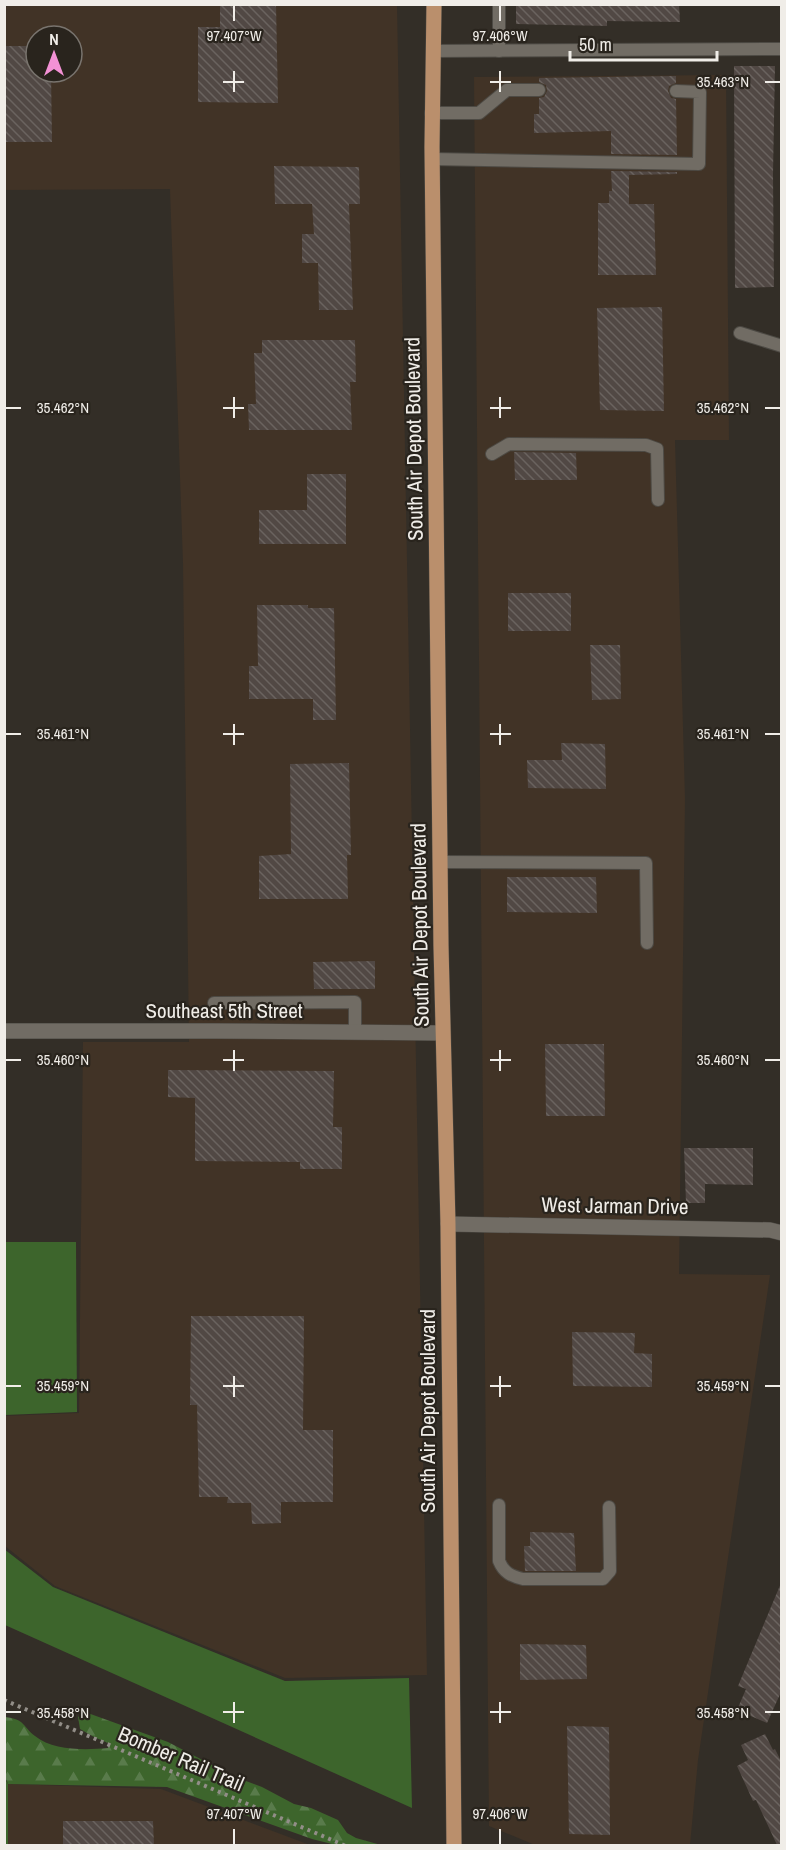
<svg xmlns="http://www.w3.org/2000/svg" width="786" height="1850" font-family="'Archivo Narrow',sans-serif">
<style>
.commercial{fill:#413326;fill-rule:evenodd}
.green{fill:#3d652c}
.forest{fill:url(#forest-firs)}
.building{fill:url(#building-back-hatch)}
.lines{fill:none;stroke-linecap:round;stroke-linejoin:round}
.service-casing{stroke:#4d4a44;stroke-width:14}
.minor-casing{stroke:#4d4a44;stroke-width:16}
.primary-casing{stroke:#4d4a44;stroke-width:16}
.path{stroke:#928e88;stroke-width:4;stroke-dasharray:3 4.5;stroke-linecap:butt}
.service{stroke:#716c64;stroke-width:12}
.minor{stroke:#716c64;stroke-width:15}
.primary{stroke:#ba8f6c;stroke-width:15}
.ticks{fill:none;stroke:#f0ede8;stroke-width:2}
.labels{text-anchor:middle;stroke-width:4.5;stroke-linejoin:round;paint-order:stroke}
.street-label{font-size:21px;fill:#f0ede8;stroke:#29241d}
.ticks-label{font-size:15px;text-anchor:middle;fill:#f0ede8;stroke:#29241d;stroke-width:4.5;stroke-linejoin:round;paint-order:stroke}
</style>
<defs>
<pattern id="forest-firs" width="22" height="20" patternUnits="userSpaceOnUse" patternTransform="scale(1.5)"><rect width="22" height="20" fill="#3d652c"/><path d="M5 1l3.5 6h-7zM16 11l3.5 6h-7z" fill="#597b4b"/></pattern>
<pattern id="building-back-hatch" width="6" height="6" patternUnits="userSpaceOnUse" patternTransform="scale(1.5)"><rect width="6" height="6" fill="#514844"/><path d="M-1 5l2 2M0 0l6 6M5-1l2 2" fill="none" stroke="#6a635f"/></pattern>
</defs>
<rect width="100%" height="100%" fill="#332e27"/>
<g class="commercial">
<path d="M5,5H397L427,1675L285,1678L55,1586L5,1546L4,1416L79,1413L83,1042H189L183,563L170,189L5,190ZM36,36H72V72H36Z"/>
<polygon points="726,75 729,440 675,440 685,799 679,1274 770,1275 698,1760 690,1845 535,1845 489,1826 474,77"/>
<polygon points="8,1784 161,1789 310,1845 8,1846"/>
</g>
<g class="green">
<polygon points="4,1242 76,1242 77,1412 5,1415"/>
<polygon points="4,1549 53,1587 285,1681 409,1678 412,1808 5,1625"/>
<polygon points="4,1777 8,1784 8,1846 4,1845"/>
</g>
<path class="forest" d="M85,1712L168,1742L235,1777L262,1787L294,1804L311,1808L338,1820L347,1833L356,1838L381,1845H336L312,1839L167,1787L8,1784L5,1777V1717C25,1719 22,1726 35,1736C53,1751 86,1750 108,1748V1743L94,1737L80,1729L78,1717Z"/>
<g class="building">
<polygon points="220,4 276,4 278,103 198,102 198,27 220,27"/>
<polygon points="516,4 679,4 680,22 607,21 607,26 516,24"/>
<polygon points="4,46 36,46 36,72 51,72 52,142 4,142"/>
<polygon points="734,66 775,66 773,174 774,287 735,288"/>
<polygon points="676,76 676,83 669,86 668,91 671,98 676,99 677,155 611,154 611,131 534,133 534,114 539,114 539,98 544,97 547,91 546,85 539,82 539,78"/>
<polygon points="274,166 359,167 360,204 349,204 353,310 319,310 318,263 302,263 302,234 314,234 312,204 275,204"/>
<polygon points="611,171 677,172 677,174 629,175 629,204 654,204 656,275 598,275 598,203 609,203 609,191 612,191"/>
<polygon points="662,307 664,411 600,410 597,308"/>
<polygon points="262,340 355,340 356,382 350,382 352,430 249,430 248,404 256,404 254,353 262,353"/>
<polygon points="514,452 576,453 577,480 515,480"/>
<polygon points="307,474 346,474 346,544 259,544 259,510 307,510"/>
<rect x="508" y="593" width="63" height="38"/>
<polygon points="257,605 308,605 308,608 334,608 336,720 313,720 313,699 249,699 249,666 258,666"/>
<polygon points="590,645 620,645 621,699 592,700"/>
<polygon points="561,743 605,744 606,789 528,788 527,760 562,760"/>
<polygon points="349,763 351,855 347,855 348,899 259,899 259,856 291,854 290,764"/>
<polygon points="507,877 596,877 597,913 507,912"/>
<polygon points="375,961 375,989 314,989 313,962"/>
<polygon points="545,1044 604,1044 605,1116 546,1116"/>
<polygon points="168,1070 334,1071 333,1127 342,1127 342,1169 300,1169 300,1162 195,1161 195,1098 168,1097"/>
<polygon points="684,1148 753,1148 753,1185 705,1184 705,1203 686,1203"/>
<polygon points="191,1316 304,1316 303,1430 333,1430 333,1502 281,1502 281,1523 252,1524 251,1503 227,1503 228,1497 199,1497 197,1405 190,1405"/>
<polygon points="572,1332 635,1333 634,1353 652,1354 652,1387 573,1386"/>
<polygon points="530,1532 574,1533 576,1571 525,1571 524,1546 530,1546"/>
<polygon points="781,1583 782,1690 767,1723 737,1710 746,1689 738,1686"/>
<polygon points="520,1644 586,1645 587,1679 520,1680"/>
<polygon points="567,1726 609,1727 610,1835 569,1834"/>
<polygon points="765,1734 773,1750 775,1749 782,1763 782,1845 777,1845 756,1800 753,1801 737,1766 748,1760 741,1745"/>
<polygon points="63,1821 153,1821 154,1845 63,1845"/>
</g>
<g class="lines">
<g class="service-casing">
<g id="service">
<polyline points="499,4 499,51"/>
<polyline points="433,51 782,49"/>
<polyline points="431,113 479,113 507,90 539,90"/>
<polyline points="432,159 699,164 700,92 676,91"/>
<polyline points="740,333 782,346"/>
<polyline points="492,454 509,444 646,445 657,449 658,500"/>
<polyline points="440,862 646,863 647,943"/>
<polyline points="214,1003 355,1002 355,1033"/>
<path d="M499,1505V1561C504,1573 511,1576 523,1579H603L610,1571L609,1507"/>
</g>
</g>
<g class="minor-casing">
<g id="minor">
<polyline points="4,1031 214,1031 442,1033"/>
<polyline points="448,1224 770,1230 782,1233"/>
</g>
</g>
<g class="primary-casing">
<polyline id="primary" points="434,4 432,147 441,946 448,1224 454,1846"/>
</g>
<polyline class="path" points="4,1700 346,1846"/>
<use href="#service" class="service"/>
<use href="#minor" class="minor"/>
<use href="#primary" class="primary"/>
</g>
<path class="ticks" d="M234,6V21M500,6V21M234,71V92M500,71V92M223,82H244M490,82H511M765,82H780M234,397V418M500,397V418M6,408H21M223,408H244M490,408H511M765,408H780M234,724V745M500,724V745M6,734H21M223,734H244M490,734H511M765,734H780M234,1050V1071M500,1050V1071M6,1060H21M223,1060H244M490,1060H511M765,1060H780M234,1376V1397M500,1376V1397M6,1386H21M223,1386H244M490,1386H511M765,1386H780M234,1702V1723M500,1702V1723M6,1712H21M223,1712H244M490,1712H511M765,1712H780M234,1829V1844M500,1829V1844"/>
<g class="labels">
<g class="street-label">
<text transform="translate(414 439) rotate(-91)" y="7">South Air Depot Boulevard</text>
<text transform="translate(420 925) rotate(-91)" y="7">South Air Depot Boulevard</text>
<text x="224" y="1018">Southeast 5th Street</text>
<text transform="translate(615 1206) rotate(1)" y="7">West Jarman Drive</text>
<text transform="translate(428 1411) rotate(-90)" y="7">South Air Depot Boulevard</text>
<text transform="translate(181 1759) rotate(23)" y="7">Bomber Rail Trail</text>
</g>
</g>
<g class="ticks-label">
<text x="234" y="41">97.407°W</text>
<text x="500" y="41">97.406°W</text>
<text x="723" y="87">35.463°N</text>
<text x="63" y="413">35.462°N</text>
<text x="723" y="413">35.462°N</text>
<text x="63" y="739">35.461°N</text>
<text x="723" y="739">35.461°N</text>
<text x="63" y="1065">35.460°N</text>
<text x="723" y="1065">35.460°N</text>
<text x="63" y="1391">35.459°N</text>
<text x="723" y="1391">35.459°N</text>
<text x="63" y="1718">35.458°N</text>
<text x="723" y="1718">35.458°N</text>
<text x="234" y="1819">97.407°W</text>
<text x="500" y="1819">97.406°W</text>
</g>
<rect width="786" height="1850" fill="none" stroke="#f0ede8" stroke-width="12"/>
<g transform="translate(54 54)"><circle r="28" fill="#29241d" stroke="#79746e" stroke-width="1.5"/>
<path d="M0-4.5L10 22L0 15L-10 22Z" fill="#f391d5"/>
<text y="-9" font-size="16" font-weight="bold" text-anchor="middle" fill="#f0ede8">N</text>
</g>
<path d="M570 51v9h147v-9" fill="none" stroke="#f0ede8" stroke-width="3"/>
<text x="579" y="51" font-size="18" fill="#f0ede8" stroke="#29241d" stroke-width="4.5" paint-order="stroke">50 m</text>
</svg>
